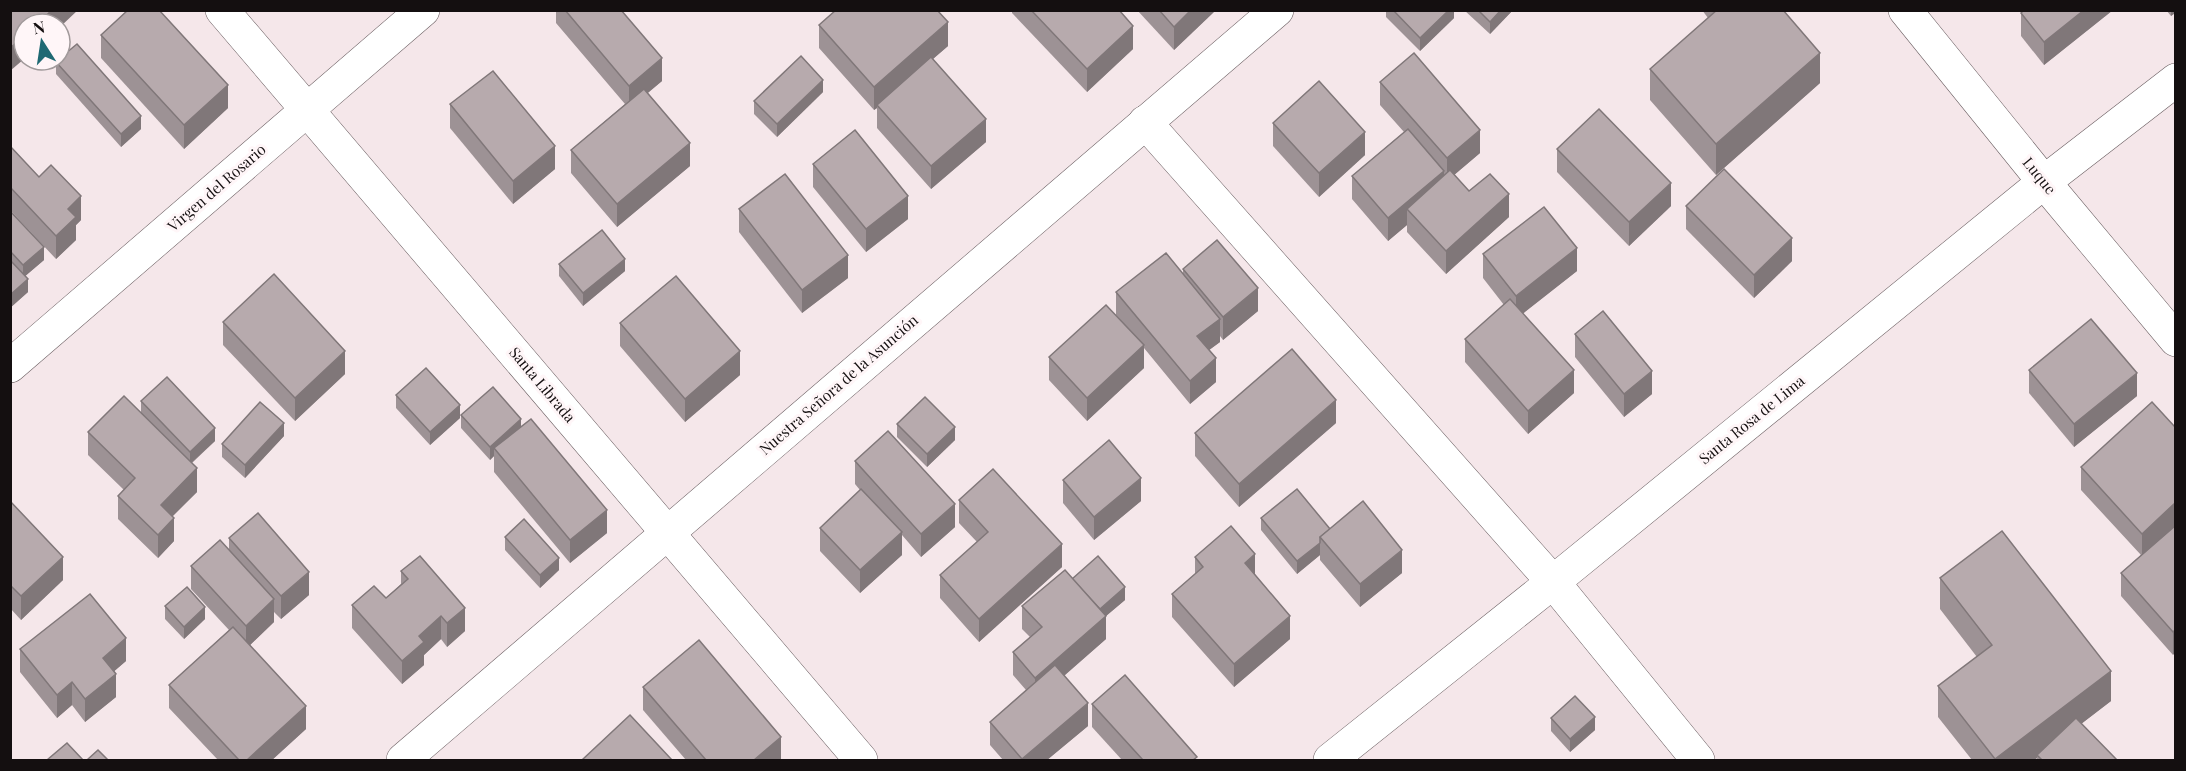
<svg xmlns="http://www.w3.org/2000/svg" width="2186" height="771" font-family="'Playfair Display',serif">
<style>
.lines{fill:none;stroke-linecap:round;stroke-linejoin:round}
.minor-casing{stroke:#6b5f62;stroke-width:34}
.tertiary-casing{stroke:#6b5f62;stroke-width:34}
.minor{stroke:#fff;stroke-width:33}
.tertiary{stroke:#fff;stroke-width:33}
.wall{fill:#9d9295}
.shaded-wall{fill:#807779}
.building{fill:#b7aaad;stroke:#807779;stroke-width:1.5}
.labels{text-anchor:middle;stroke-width:6;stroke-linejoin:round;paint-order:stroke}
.street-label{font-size:15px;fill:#140f10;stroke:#fff6f8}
</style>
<rect width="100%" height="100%" fill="#f5e7ea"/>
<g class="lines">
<g class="minor-casing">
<g id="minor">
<polyline points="222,10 861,760"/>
<polyline points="1905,10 2044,182 2176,340"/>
<polyline points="1145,122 1553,582 1698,760"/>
<polyline points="10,366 423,10"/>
<polyline points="1330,760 1553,582 2044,182 2176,80"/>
</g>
</g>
<g class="tertiary-casing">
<polyline id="tertiary" points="403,760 1277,10"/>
</g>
<use href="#minor" class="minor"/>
<use href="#tertiary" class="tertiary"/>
</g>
<g class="wall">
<polygon points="556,10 621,10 662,81 647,93 690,166 617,227 571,173 571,150 625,104 556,23"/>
<polygon points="1012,10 1119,10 1133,49 1087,92 1012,13"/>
<polygon points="1137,10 1216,10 1174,50"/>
<polygon points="1386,10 1454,10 1454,18 1420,51 1386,17"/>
<polygon points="1464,10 1513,10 1490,34"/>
<polygon points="1702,10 1783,10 1820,83 1716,175 1650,100 1650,69 1708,18"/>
<polygon points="2024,10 2113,10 2044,65 2021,36 2021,13"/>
<polygon points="2166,10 2175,10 2175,13 2171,16"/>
<polygon points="819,25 948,46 933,59 986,142 931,189 877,128 877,108 874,110 819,48"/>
<polygon points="101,35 228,108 184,149 101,58"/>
<polygon points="56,62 141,129 121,147 56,74"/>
<polygon points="1380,82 1480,153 1454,175 1469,191 1509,217 1446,274 1407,232 1407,225 1388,241 1352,199 1352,176 1404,132 1380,105"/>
<polygon points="823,92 777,137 754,114 754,101"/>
<polygon points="450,104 555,169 513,204 450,128"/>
<polygon points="1273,123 1365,155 1319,197 1273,146"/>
<polygon points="10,146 39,177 81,220 76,225 76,240 56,259 10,210"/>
<polygon points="1557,149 1671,206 1629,246 1557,172"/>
<polygon points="813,164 908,219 866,252 813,187"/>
<polygon points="1686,206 1792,261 1754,298 1686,229"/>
<polygon points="739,209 848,278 802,313 739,232"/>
<polygon points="10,211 44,260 25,276 28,292 10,308"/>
<polygon points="1483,254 1577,271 1523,313 1574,393 1528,434 1465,362 1465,339 1504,305 1483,278"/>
<polygon points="559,264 625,271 583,306 559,276"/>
<polygon points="1183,269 1258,311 1223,340 1220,336 1220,342 1209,350 1216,382 1190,404 1144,348 1144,368 1087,421 1049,380 1049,357 1123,323 1116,315 1116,292 1183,274"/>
<polygon points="223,322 345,374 295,421 223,345"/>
<polygon points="620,323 740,375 685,422 620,346"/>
<polygon points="1575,334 1652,394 1624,417 1575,357"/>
<polygon points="2029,370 2137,396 2074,447 2029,393"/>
<polygon points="396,395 460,418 430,445 396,408"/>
<polygon points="141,401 215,441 192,463 197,492 172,516 174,541 158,558 118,519 118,496 124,490 88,455 88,432 141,413"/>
<polygon points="461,415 521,427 607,533 570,563 494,472 494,456 490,460 461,428"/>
<polygon points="1336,423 1239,507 1195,456 1195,433"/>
<polygon points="897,424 955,440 927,467 897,437"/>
<polygon points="2175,427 2173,655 2121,596 2121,573 2141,555 2081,490 2081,467"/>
<polygon points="284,436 245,478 222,457 222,444"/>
<polygon points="855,461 955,527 921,557 902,535 902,555 860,593 820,551 820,528 860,490 855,484"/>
<polygon points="1063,480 1141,501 1094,540 1063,503"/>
<polygon points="959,500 1062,567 979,642 940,598 940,575 977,542 959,523"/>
<polygon points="10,501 63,580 21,620 10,608"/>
<polygon points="1261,518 1330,529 1402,573 1360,607 1320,560 1320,555 1297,574 1261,530"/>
<polygon points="505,537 559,570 540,588 505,550"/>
<polygon points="229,538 309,595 281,619 274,612 274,622 250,645 306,729 272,760 218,760 169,708 169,685 229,630 191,589 191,566 229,550"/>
<polygon points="1195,557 1255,575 1290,639 1234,687 1172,617 1172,594 1195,574"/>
<polygon points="401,571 465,631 447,647 441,639 424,655 424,665 402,684 352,628 352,605 386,598 401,584"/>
<polygon points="1940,578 2111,701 2081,724 2117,760 2037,760 2037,758 2034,760 1972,760 1938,717 1938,686 1977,657 1940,609"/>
<polygon points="1072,579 1125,600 1106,616 1106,639 1064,676 1088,726 1047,760 1003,760 990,745 990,722 1026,690 1013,675 1013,652 1030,637 1022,629 1022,606"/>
<polygon points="165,606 205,619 184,639 165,619"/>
<polygon points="20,649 126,661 114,671 116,697 85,722 72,705 57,718 20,672"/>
<polygon points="643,687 781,760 686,760 643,710"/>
<polygon points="1092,704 1197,760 1122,760 1092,727"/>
<polygon points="1551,718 1595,730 1570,752 1551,731"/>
</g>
<g class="shaded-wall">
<polygon points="52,10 78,10 60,27 60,24 37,24"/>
<polygon points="1191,10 1216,10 1174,50 1174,27"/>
<polygon points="1449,10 1454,10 1454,18 1420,51 1420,38"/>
<polygon points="1501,10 1513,10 1490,34 1490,22"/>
<polygon points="2084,10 2113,10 2044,65 2044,42"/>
<polygon points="2171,10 2175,10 2175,13 2171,16"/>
<polygon points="948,22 948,46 878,106 877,105 877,108 874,110 874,87"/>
<polygon points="1133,26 1133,49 1087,92 1087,69"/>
<polygon points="24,36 24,59 10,71 10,48"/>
<polygon points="1820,53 1820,83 1716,175 1716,144"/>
<polygon points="662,58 662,81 629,109 629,86"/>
<polygon points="823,80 823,92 777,137 777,124"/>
<polygon points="228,85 228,108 184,149 184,125"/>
<polygon points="141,116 141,129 121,147 121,134"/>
<polygon points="986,119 986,142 931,189 931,166"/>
<polygon points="1480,130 1480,153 1447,181 1447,158"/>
<polygon points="1365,132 1365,155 1319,197 1319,173"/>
<polygon points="690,143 690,166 617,227 617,204"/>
<polygon points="555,146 555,169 513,204 513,181"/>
<polygon points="1444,171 1444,195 1407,209 1407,225 1388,241 1388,218"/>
<polygon points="1671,183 1671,206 1629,246 1629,222"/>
<polygon points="1509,194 1509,217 1446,274 1446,251"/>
<polygon points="81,196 81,220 76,225 76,240 56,259 56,236 68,209"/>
<polygon points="908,196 908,219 866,252 866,229"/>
<polygon points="1792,238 1792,261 1754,298 1754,275"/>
<polygon points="44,247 44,260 23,278 23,265"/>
<polygon points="1577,248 1577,271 1516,319 1516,296"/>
<polygon points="848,255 848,278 802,313 802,290"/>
<polygon points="625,259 625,271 583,306 583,293"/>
<polygon points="28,279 28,292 10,308 10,295"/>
<polygon points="1258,288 1258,311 1223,340 1223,317"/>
<polygon points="1220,319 1220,342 1197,359 1197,336"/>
<polygon points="1144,345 1144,368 1087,421 1087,398"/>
<polygon points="345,351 345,374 295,421 295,398"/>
<polygon points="740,351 740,375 685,422 685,399"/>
<polygon points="1216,358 1216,382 1190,404 1190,381"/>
<polygon points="1574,370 1574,393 1528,434 1528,411"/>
<polygon points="1652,371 1652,394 1624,417 1624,394"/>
<polygon points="2137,373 2137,396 2074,447 2074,424"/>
<polygon points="1336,400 1336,423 1239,507 1239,484"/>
<polygon points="460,405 460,418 430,445 430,432"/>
<polygon points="521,419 521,432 494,448 494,456 490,460 490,447"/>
<polygon points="284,423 284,436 245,478 245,465"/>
<polygon points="955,427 955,440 927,467 927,454"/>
<polygon points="215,428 215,441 190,464 190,452"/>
<polygon points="197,468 197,492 161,528 161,505"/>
<polygon points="1141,478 1141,501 1094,540 1094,517"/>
<polygon points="2175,503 2175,527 2142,557 2142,534"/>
<polygon points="955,504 955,527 921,557 921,534"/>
<polygon points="607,510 607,533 570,563 570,540"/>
<polygon points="174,518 174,541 158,558 158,535"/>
<polygon points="902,532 902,555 860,593 860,570"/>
<polygon points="1320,543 1320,555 1297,574 1297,561"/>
<polygon points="1062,544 1062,567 979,642 979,619"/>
<polygon points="1402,550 1402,573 1360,607 1360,584"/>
<polygon points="1255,554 1255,577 1245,563"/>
<polygon points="63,557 63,580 21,620 21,596"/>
<polygon points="559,558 559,570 540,588 540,575"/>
<polygon points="309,572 309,595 281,619 281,596"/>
<polygon points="1125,587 1125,600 1106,616 1106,639 1035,701 1035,678 1097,612"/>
<polygon points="274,599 274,622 246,649 246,626"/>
<polygon points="205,607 205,619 184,639 184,627"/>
<polygon points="465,608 465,631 447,647 447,623"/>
<polygon points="441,616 441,639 424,655 424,665 402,684 402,661 419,636"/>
<polygon points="1290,616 1290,639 1234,687 1234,664"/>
<polygon points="2175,630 2175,653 2173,655 2173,632"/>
<polygon points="126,638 126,661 103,681 103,658"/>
<polygon points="2111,671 2111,701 2038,757 2037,755 2037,758 2034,760 1995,760 1995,759"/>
<polygon points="116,674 116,697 85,722 85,699"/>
<polygon points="72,682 72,705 57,718 57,695"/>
<polygon points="1088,703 1088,726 1047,760 1022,760 1022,759"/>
<polygon points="306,706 306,729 272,760 247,760"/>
<polygon points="1595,717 1595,730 1570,752 1570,739"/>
<polygon points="781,737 781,760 753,760"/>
</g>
<g class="building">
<polygon points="10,10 52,10 37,24 24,24 24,36 10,48"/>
<polygon points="128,10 159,10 228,85 184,125 101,35"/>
<polygon points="565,10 621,10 662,58 629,86"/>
<polygon points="836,10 937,10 948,22 874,87 819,25"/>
<polygon points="1031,10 1119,10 1133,26 1087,69"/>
<polygon points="1159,10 1191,10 1174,27"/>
<polygon points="1393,10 1449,10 1420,38"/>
<polygon points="1478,10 1501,10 1490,22"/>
<polygon points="1717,10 1783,10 1820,53 1716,144 1650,69"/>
<polygon points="2024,10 2084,10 2044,42 2021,13"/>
<polygon points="77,44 141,116 121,134 56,62 58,60 60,60 60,58"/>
<polygon points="1414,53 1480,130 1447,158 1380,82"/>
<polygon points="801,56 823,80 777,124 754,101"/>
<polygon points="931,57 986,119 931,166 877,105"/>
<polygon points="493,71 555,146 513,181 450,104"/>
<polygon points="1319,81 1365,132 1319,173 1273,123"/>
<polygon points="644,89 690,143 617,204 571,150"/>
<polygon points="1599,109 1671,183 1629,222 1557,149"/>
<polygon points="1408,129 1444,171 1388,218 1352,176"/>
<polygon points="855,130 908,196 866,229 813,164"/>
<polygon points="10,146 39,177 51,165 81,196 68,209 76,217 56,236 10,187"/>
<polygon points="1724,169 1792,238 1754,275 1686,206"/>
<polygon points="1450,170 1469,191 1490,174 1509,194 1446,251 1407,209"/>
<polygon points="785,174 848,255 802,290 739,209"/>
<polygon points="1544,207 1577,248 1516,296 1483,254"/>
<polygon points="10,211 44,247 23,265 10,251"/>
<polygon points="602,230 625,259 583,293 559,264"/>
<polygon points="1217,240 1258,288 1223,317 1183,269"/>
<polygon points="1166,253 1220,319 1197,336 1216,358 1190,381 1116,292"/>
<polygon points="10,260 28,279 10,295"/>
<polygon points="274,274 345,351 295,398 223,322"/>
<polygon points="676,276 740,351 685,399 620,323"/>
<polygon points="1510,299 1574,370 1528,411 1465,339"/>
<polygon points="1106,305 1144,345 1087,398 1049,357"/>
<polygon points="1603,311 1652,371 1624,394 1575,334"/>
<polygon points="2091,319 2137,373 2074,424 2029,370"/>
<polygon points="1292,349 1336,400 1239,484 1195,433"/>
<polygon points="426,368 460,405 430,432 396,395"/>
<polygon points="167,377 215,428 190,452 141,401"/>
<polygon points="493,387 521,419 490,447 461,415"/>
<polygon points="124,396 197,468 161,505 174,518 158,535 118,496 135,478 88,432"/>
<polygon points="925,397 955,427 927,454 897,424"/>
<polygon points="260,402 284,423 245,465 222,444"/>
<polygon points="2152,402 2175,427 2175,503 2142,534 2081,467"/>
<polygon points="531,419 607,510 570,540 494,448"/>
<polygon points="888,431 955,504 921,534 855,461"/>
<polygon points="1109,440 1141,478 1094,517 1063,480"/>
<polygon points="993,469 1062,544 979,619 940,575 988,532 959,500"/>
<polygon points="861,489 902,532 860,570 820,528"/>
<polygon points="1297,489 1330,529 1320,537 1320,543 1297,561 1261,518"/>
<polygon points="10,501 63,557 21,596 10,585"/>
<polygon points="1363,501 1402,550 1360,584 1320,537"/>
<polygon points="258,513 309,572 281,596 229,538"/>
<polygon points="524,519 559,558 540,575 505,537"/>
<polygon points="1231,526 1255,554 1245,563 1290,616 1234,664 1172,594 1203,567 1195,557"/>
<polygon points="2175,526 2175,630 2173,632 2121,573"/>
<polygon points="2002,531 2111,671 1995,759 1938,686 1992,645 1940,578"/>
<polygon points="220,540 274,599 246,626 191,566"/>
<polygon points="420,556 465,608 447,623 441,616 419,636 424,642 402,661 352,605 374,586 386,598 408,579 401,571"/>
<polygon points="1098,556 1125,587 1100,609 1072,579"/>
<polygon points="1065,570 1106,616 1035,678 1013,652 1042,627 1022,606"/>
<polygon points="187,587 205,607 184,627 165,606"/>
<polygon points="90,594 126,638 103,658 116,674 85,699 72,682 57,695 20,649"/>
<polygon points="233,627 306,706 247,760 239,760 169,685"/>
<polygon points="699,640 781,737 754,760 706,760 643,687"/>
<polygon points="1055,665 1088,703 1022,759 990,722"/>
<polygon points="1125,675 1197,757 1193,760 1143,760 1092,704"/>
<polygon points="1575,696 1595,717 1570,739 1551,718"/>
<polygon points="630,715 672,760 582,760"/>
<polygon points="2076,718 2117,760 2042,760 2037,755"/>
<polygon points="67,743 83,760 47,760"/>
<polygon points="98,750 108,760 87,760"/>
</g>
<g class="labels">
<g class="street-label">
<text transform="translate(2039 176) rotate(51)" y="5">Luque</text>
<text transform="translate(217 188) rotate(-41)" y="5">Virgen del Rosario</text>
<text transform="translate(542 385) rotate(50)" y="5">Santa Librada</text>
<text transform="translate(839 385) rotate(-41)" y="5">Nuestra Señora de la Asunción</text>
<text transform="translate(1752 420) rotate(-39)" y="5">Santa Rosa de Lima</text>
</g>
</g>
<rect width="2186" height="771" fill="none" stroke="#140f10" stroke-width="24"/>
<g transform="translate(42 42) rotate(348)"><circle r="28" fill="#fff6f8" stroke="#a19a9b" stroke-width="1.5"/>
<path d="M0-4.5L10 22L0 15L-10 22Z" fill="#1f6973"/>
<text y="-9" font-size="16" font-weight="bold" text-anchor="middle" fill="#140f10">N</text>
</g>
</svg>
